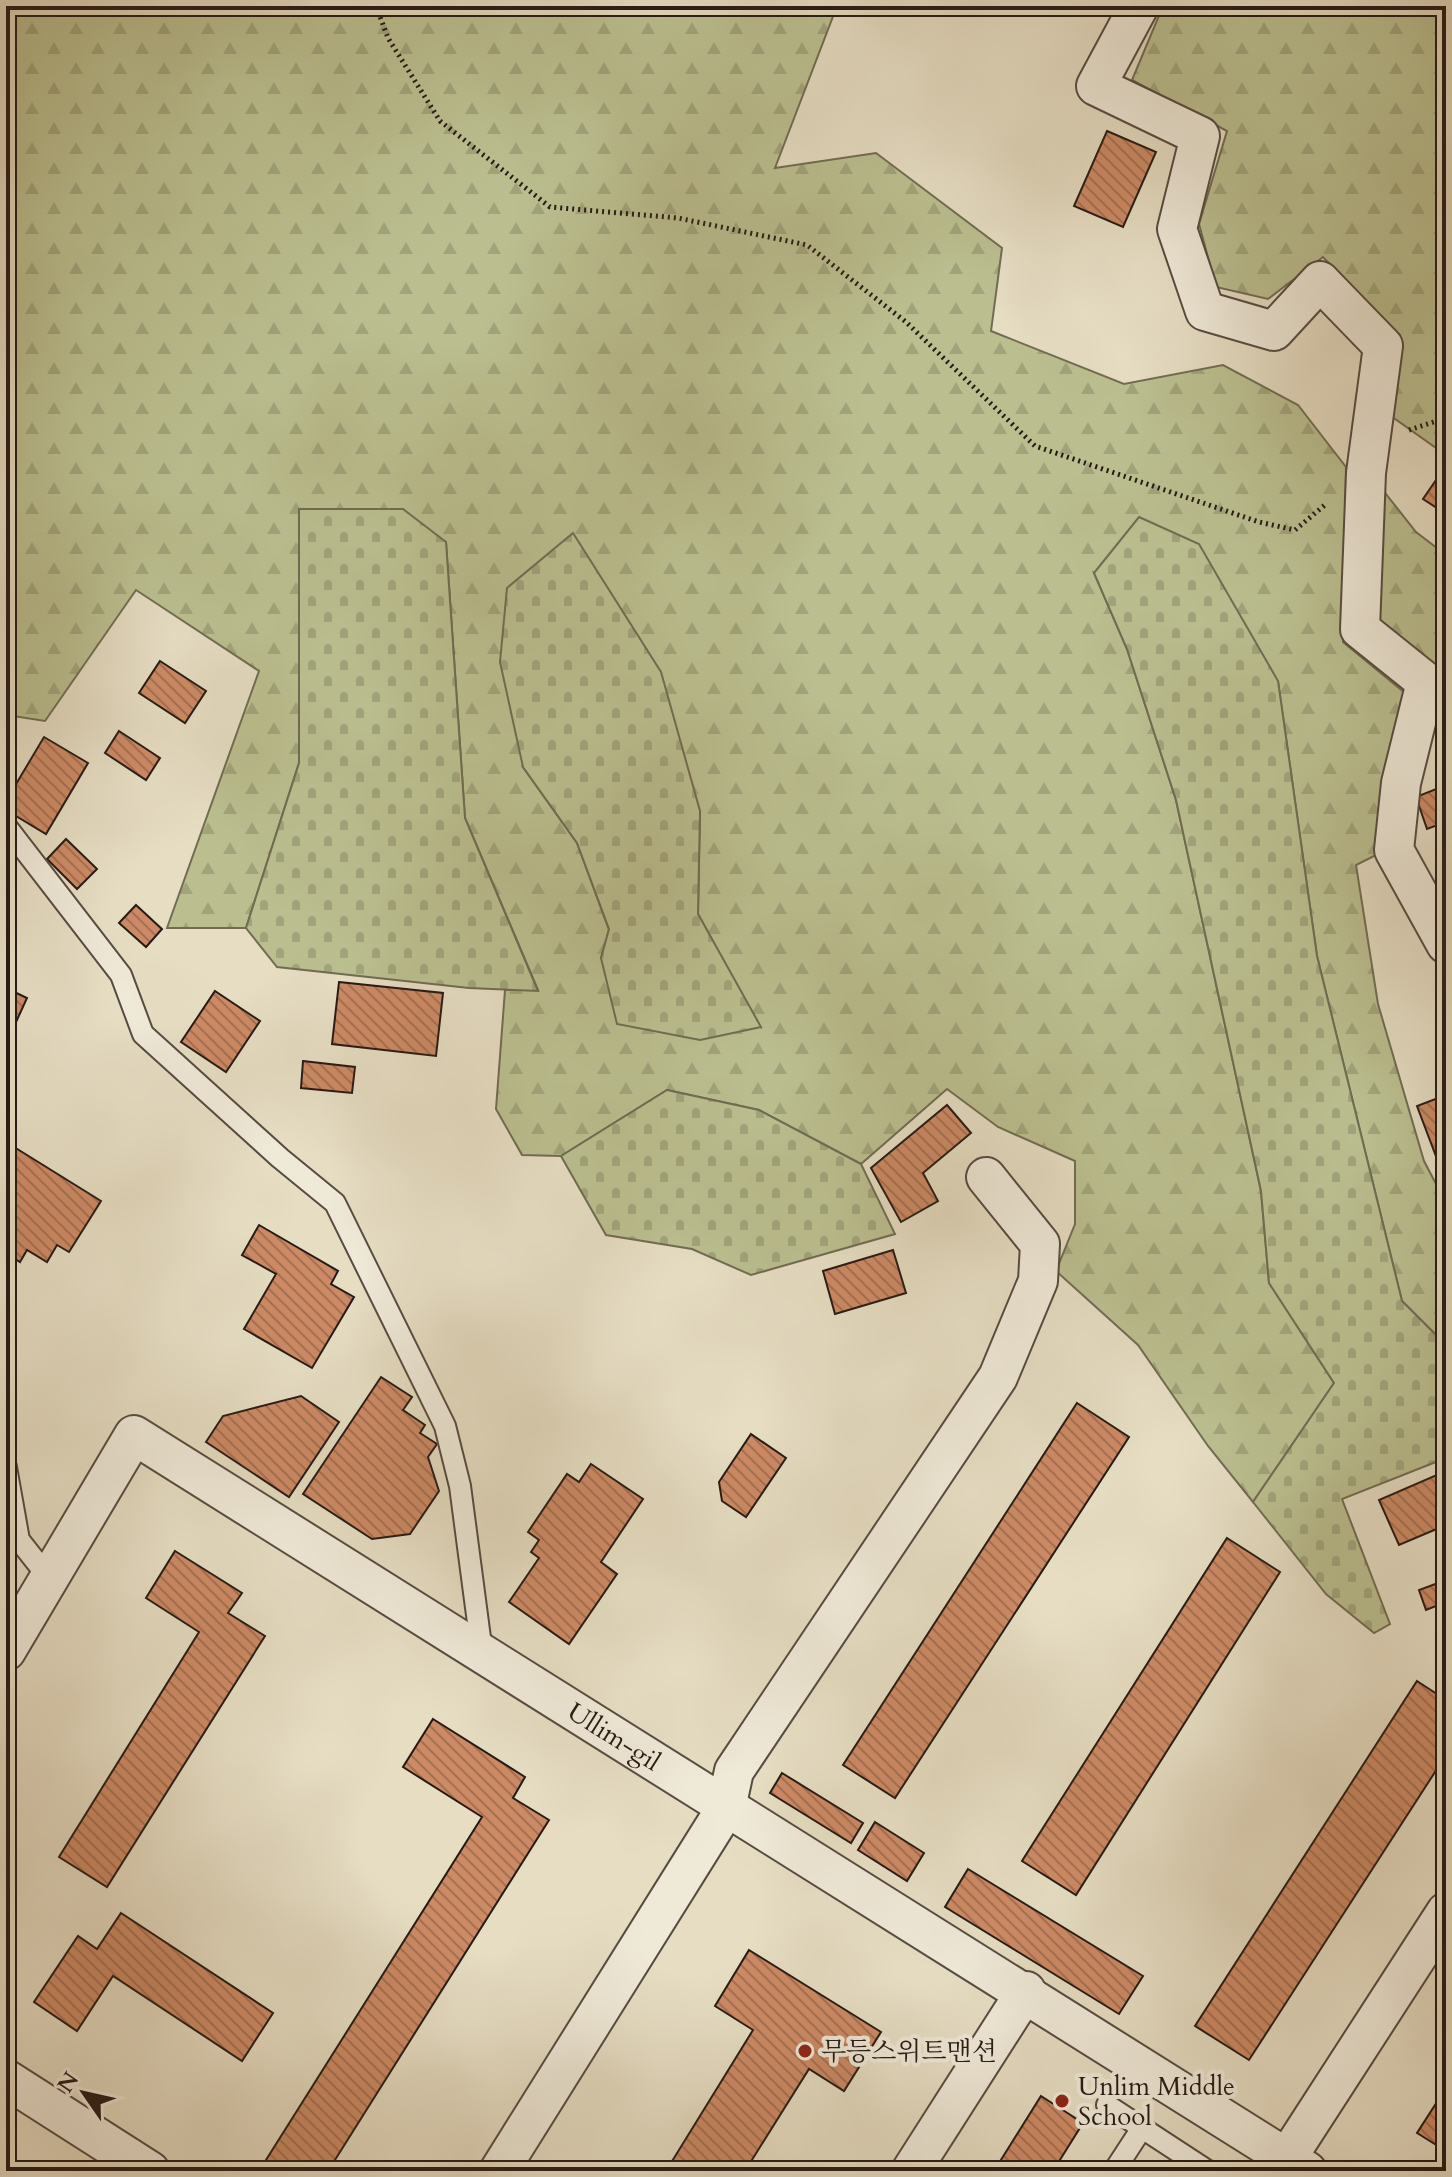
<svg xmlns="http://www.w3.org/2000/svg" width="1452" height="2177" font-family="Cardo,'Noto Serif KR',serif">
<style>
.forest{fill:url(#forest-firs);stroke:#716c53;stroke-width:2;fill-rule:evenodd}
.cemetery{fill:url(#cemetery-stones);stroke:#716c53;stroke-width:2}
.building{fill:url(#building-back-hatch);stroke:#271a16;stroke-width:2}
.lines{fill:none;stroke-linecap:round;stroke-linejoin:round}
.service-casing{stroke:#574b41;stroke-width:24}
.minor-casing{stroke:#574b41;stroke-width:42}
.path{stroke:#271a16;stroke-width:5;stroke-dasharray:2 4;stroke-linecap:butt}
.service{stroke:#efe9d8;stroke-width:20}
.minor{stroke:#efe9d8;stroke-width:38}
.poi-dot{fill:#8f2418;stroke:#efe9d8;stroke-width:3}
.labels{text-anchor:middle;stroke-width:8;stroke-linejoin:round;paint-order:stroke}
.street-label{font-size:26px;fill:#271a16;stroke:#efe9d8}
.poi-label{font-size:26px;fill:#271a16;stroke:#efe9d8;text-anchor:start}
</style>
<defs>
<pattern id="forest-firs" width="22" height="20" patternUnits="userSpaceOnUse" patternTransform="scale(2)"><rect width="22" height="20" fill="#bbbf90"/><path d="M5 1l3.5 6h-7zM16 11l3.5 6h-7z" fill="#a1a47b"/></pattern>
<pattern id="cemetery-stones" width="16" height="16" patternUnits="userSpaceOnUse" patternTransform="scale(2)"><rect width="16" height="16" fill="#bbbf90"/><path d="M2 7V4a2 2 0 0 1 4 0v3zM10 15v-3a2 2 0 0 1 4 0v3z" fill="#a1a47b"/></pattern>
<pattern id="building-back-hatch" width="6" height="6" patternUnits="userSpaceOnUse" patternTransform="scale(2)"><rect width="6" height="6" fill="#cc8a65"/><path d="M-1 5l2 2M0 0l6 6M5-1l2 2" fill="none" stroke="#a67052"/></pattern>
</defs>
<rect width="100%" height="100%" fill="#e6ddc3"/>
<filter id="stains"><feTurbulence type="fractalNoise" baseFrequency=".0025" numOctaves="4"/><feColorMatrix values="0 0 0 0 .2 0 0 0 0 .09 0 0 0 0 .02 0 0 0 .5 -.17"/></filter>
<radialGradient id="worn" r=".72"><stop offset=".6" stop-color="#630" stop-opacity="0"/><stop offset="1" stop-color="#630" stop-opacity=".3"/></radialGradient>
<g class="forest">
<path d="M6,6H837L775,168L876,153L1002,248L991,331L1124,384L1223,365L1298,405L1346,467L1343,642L1405,693L1382,852L1356,865L1378,1004L1424,1161L1446,1203V1345L1402,1301L1317,956L1278,681L1094,573L1127,649L1176,800L1261,1191L1269,1283L1334,1383L1253,1502L1208,1446L1138,1345L1056,1271L1075,1224V1161L998,1127L947,1089L861,1164L759,1110L667,1090L561,1156L522,1155L496,1109L505,990H538L465,818L446,542L299,509V763L246,928H167L259,671L136,590L45,721L6,715ZM523,767L700,811L698,914L760,1027L601,958L609,930L577,843Z"/>
<polygon points="1163,6 1446,6 1446,455 1391,416 1400,335 1323,257 1268,299 1216,287 1199,224 1227,131 1132,80"/>
<polygon points="1382,489 1416,532 1446,555 1446,681 1443,682 1376,626"/>
</g>
<g class="cemetery">
<polygon points="299,509 403,509 446,542 465,818 538,991 469,988 277,967 246,928 299,763"/>
<polygon points="1139,517 1199,544 1278,681 1317,956 1402,1301 1446,1345 1446,1458 1342,1499 1390,1624 1374,1633 1326,1594 1253,1502 1334,1383 1269,1283 1261,1191 1176,800 1127,649 1094,573"/>
<polygon points="573,533 661,672 700,811 698,914 761,1027 700,1040 617,1024 601,958 609,929 577,843 523,767 500,662 507,588"/>
<polygon points="667,1090 759,1110 861,1164 895,1234 751,1275 692,1249 606,1235 561,1156"/>
</g>
<g class="building">
<polygon points="1107,131 1156,152 1123,227 1074,206"/>
<polygon points="1443,470 1446,472 1446,514 1423,499"/>
<polygon points="160,661 206,691 185,723 139,693"/>
<polygon points="1446,712 1446,744 1432,721"/>
<polygon points="119,731 160,758 146,780 105,753"/>
<polygon points="44,737 88,763 46,834 6,810 6,801"/>
<polygon points="1436,789 1446,822 1427,829 1416,797"/>
<polygon points="1446,834 1446,853 1437,840"/>
<polygon points="66,839 97,869 77,889 47,859"/>
<polygon points="136,905 162,929 146,947 119,923"/>
<polygon points="339,982 443,993 436,1056 332,1044"/>
<polygon points="6,988 27,998 6,1044"/>
<polygon points="215,991 260,1021 226,1072 181,1042"/>
<polygon points="303,1061 355,1067 352,1093 301,1088"/>
<polygon points="1446,1095 1446,1155 1437,1159 1417,1106"/>
<polygon points="947,1105 971,1133 923,1173 938,1201 901,1222 871,1168"/>
<polygon points="6,1142 101,1201 69,1252 57,1245 47,1262 27,1250 20,1262 6,1253 11,1240 6,1237"/>
<polygon points="259,1225 338,1271 331,1284 354,1297 312,1368 244,1329 276,1274 242,1255"/>
<polygon points="893,1250 906,1293 835,1314 823,1271"/>
<polygon points="381,1377 412,1397 403,1410 425,1425 420,1433 437,1444 428,1457 439,1491 410,1534 372,1539 303,1494"/>
<polygon points="301,1396 339,1422 289,1497 206,1442 223,1416"/>
<polygon points="1077,1403 1129,1437 895,1798 843,1765"/>
<polygon points="751,1434 786,1458 746,1517 722,1501 719,1482"/>
<polygon points="591,1464 643,1499 601,1562 617,1574 569,1644 509,1602 539,1558 531,1552 539,1540 528,1532 567,1474 579,1482"/>
<polygon points="1446,1471 1446,1525 1399,1545 1379,1500"/>
<polygon points="1227,1538 1280,1572 1076,1895 1022,1861"/>
<polygon points="175,1551 242,1593 228,1613 265,1636 107,1887 59,1857 199,1632 146,1598"/>
<polygon points="1446,1580 1446,1602 1426,1610 1419,1590"/>
<polygon points="1417,1681 1446,1700 1446,1755 1249,2060 1195,2026"/>
<polygon points="433,1719 525,1777 513,1798 549,1820 328,2171 284,2171 266,2160 482,1817 403,1767"/>
<polygon points="782,1773 863,1823 851,1843 770,1793"/>
<polygon points="875,1822 924,1853 907,1881 858,1850"/>
<polygon points="968,1869 1143,1976 1119,2014 945,1907"/>
<polygon points="121,1913 273,2013 242,2061 113,1976 77,2031 34,2002 78,1936 97,1949"/>
<polygon points="749,1950 881,2032 844,2091 809,2069 745,2171 666,2171 753,2030 715,2006"/>
<polygon points="1446,2088 1446,2151 1417,2133"/>
<polygon points="1041,2096 1083,2123 1053,2171 994,2171"/>
</g>
<g class="lines">
<g class="service-casing">
<g id="service">
<polyline points="6,826 121,975 143,1034 280,1158 335,1203 445,1426 460,1486 482,1653"/>
<polyline points="6,1467 19,1540 49,1578"/>
<polyline points="1107,2105 1208,2171"/>
<polyline points="1114,2171 1142,2128"/>
</g>
</g>
<g class="minor-casing">
<g id="minor">
<polyline points="1139,6 1096,86 1200,136 1177,229 1205,311 1274,331 1320,281 1383,346 1366,473 1360,629 1426,682 1401,783 1394,850 1446,944"/>
<path id="s1" d="M6,1651L134,1435L1307,2171"/>
<polyline points="6,2079 150,2171"/>
<polyline points="1287,2158 1446,1912"/>
<polyline points="499,2171 726,1808 734,1771 998,1377 1038,1281 1040,1244 986,1177"/>
<polyline points="911,2171 1026,1991"/>
</g>
</g>
<g class="path">
<polyline points="376,6 388,38 440,121 550,207 678,218 807,245 906,322 1035,446 1259,522 1295,530 1326,504"/>
<polyline points="1409,430 1446,418"/>
</g>
<use href="#service" class="service"/>
<use href="#minor" class="minor"/>
</g>
<g class="poi-dot">
<circle cx="805" cy="2051" r="8"/>
<circle cx="1062" cy="2101" r="8"/>
</g>
<g class="labels">
<g class="street-label">
<text dy="9" stroke="none"><textPath href="#s1" startOffset="818">Ullim-gil</textPath></text>
</g>
<g class="poi-label">
<text x="821" y="2060">무등스위트맨션</text>
<text x="1078" y="2095">Unlim Middle<tspan x="1078" dy="30">School</tspan></text>
</g>
</g>
<rect width="1452" height="2177" fill="none" stroke="#e6ddc3" stroke-width="32"/>
<rect x="8" y="8" width="1436" height="2161" fill="none" stroke="#271a16" stroke-width="4"/>
<rect x="16" y="16" width="1420" height="2145" fill="none" stroke="#271a16" stroke-width="2"/>
<g transform="translate(84 2093) rotate(304)" stroke="#efe9d8" stroke-width="6" paint-order="stroke">
<path d="M0-6L14 30L0 20L-14 30Z" fill="#271a16"/>
<text y="-12" font-size="22" font-weight="bold" text-anchor="middle" fill="#271a16">N</text>
</g>
<rect width="100%" height="100%" filter="url(#stains)"/>
<rect width="100%" height="100%" fill="url(#worn)"/>
</svg>
